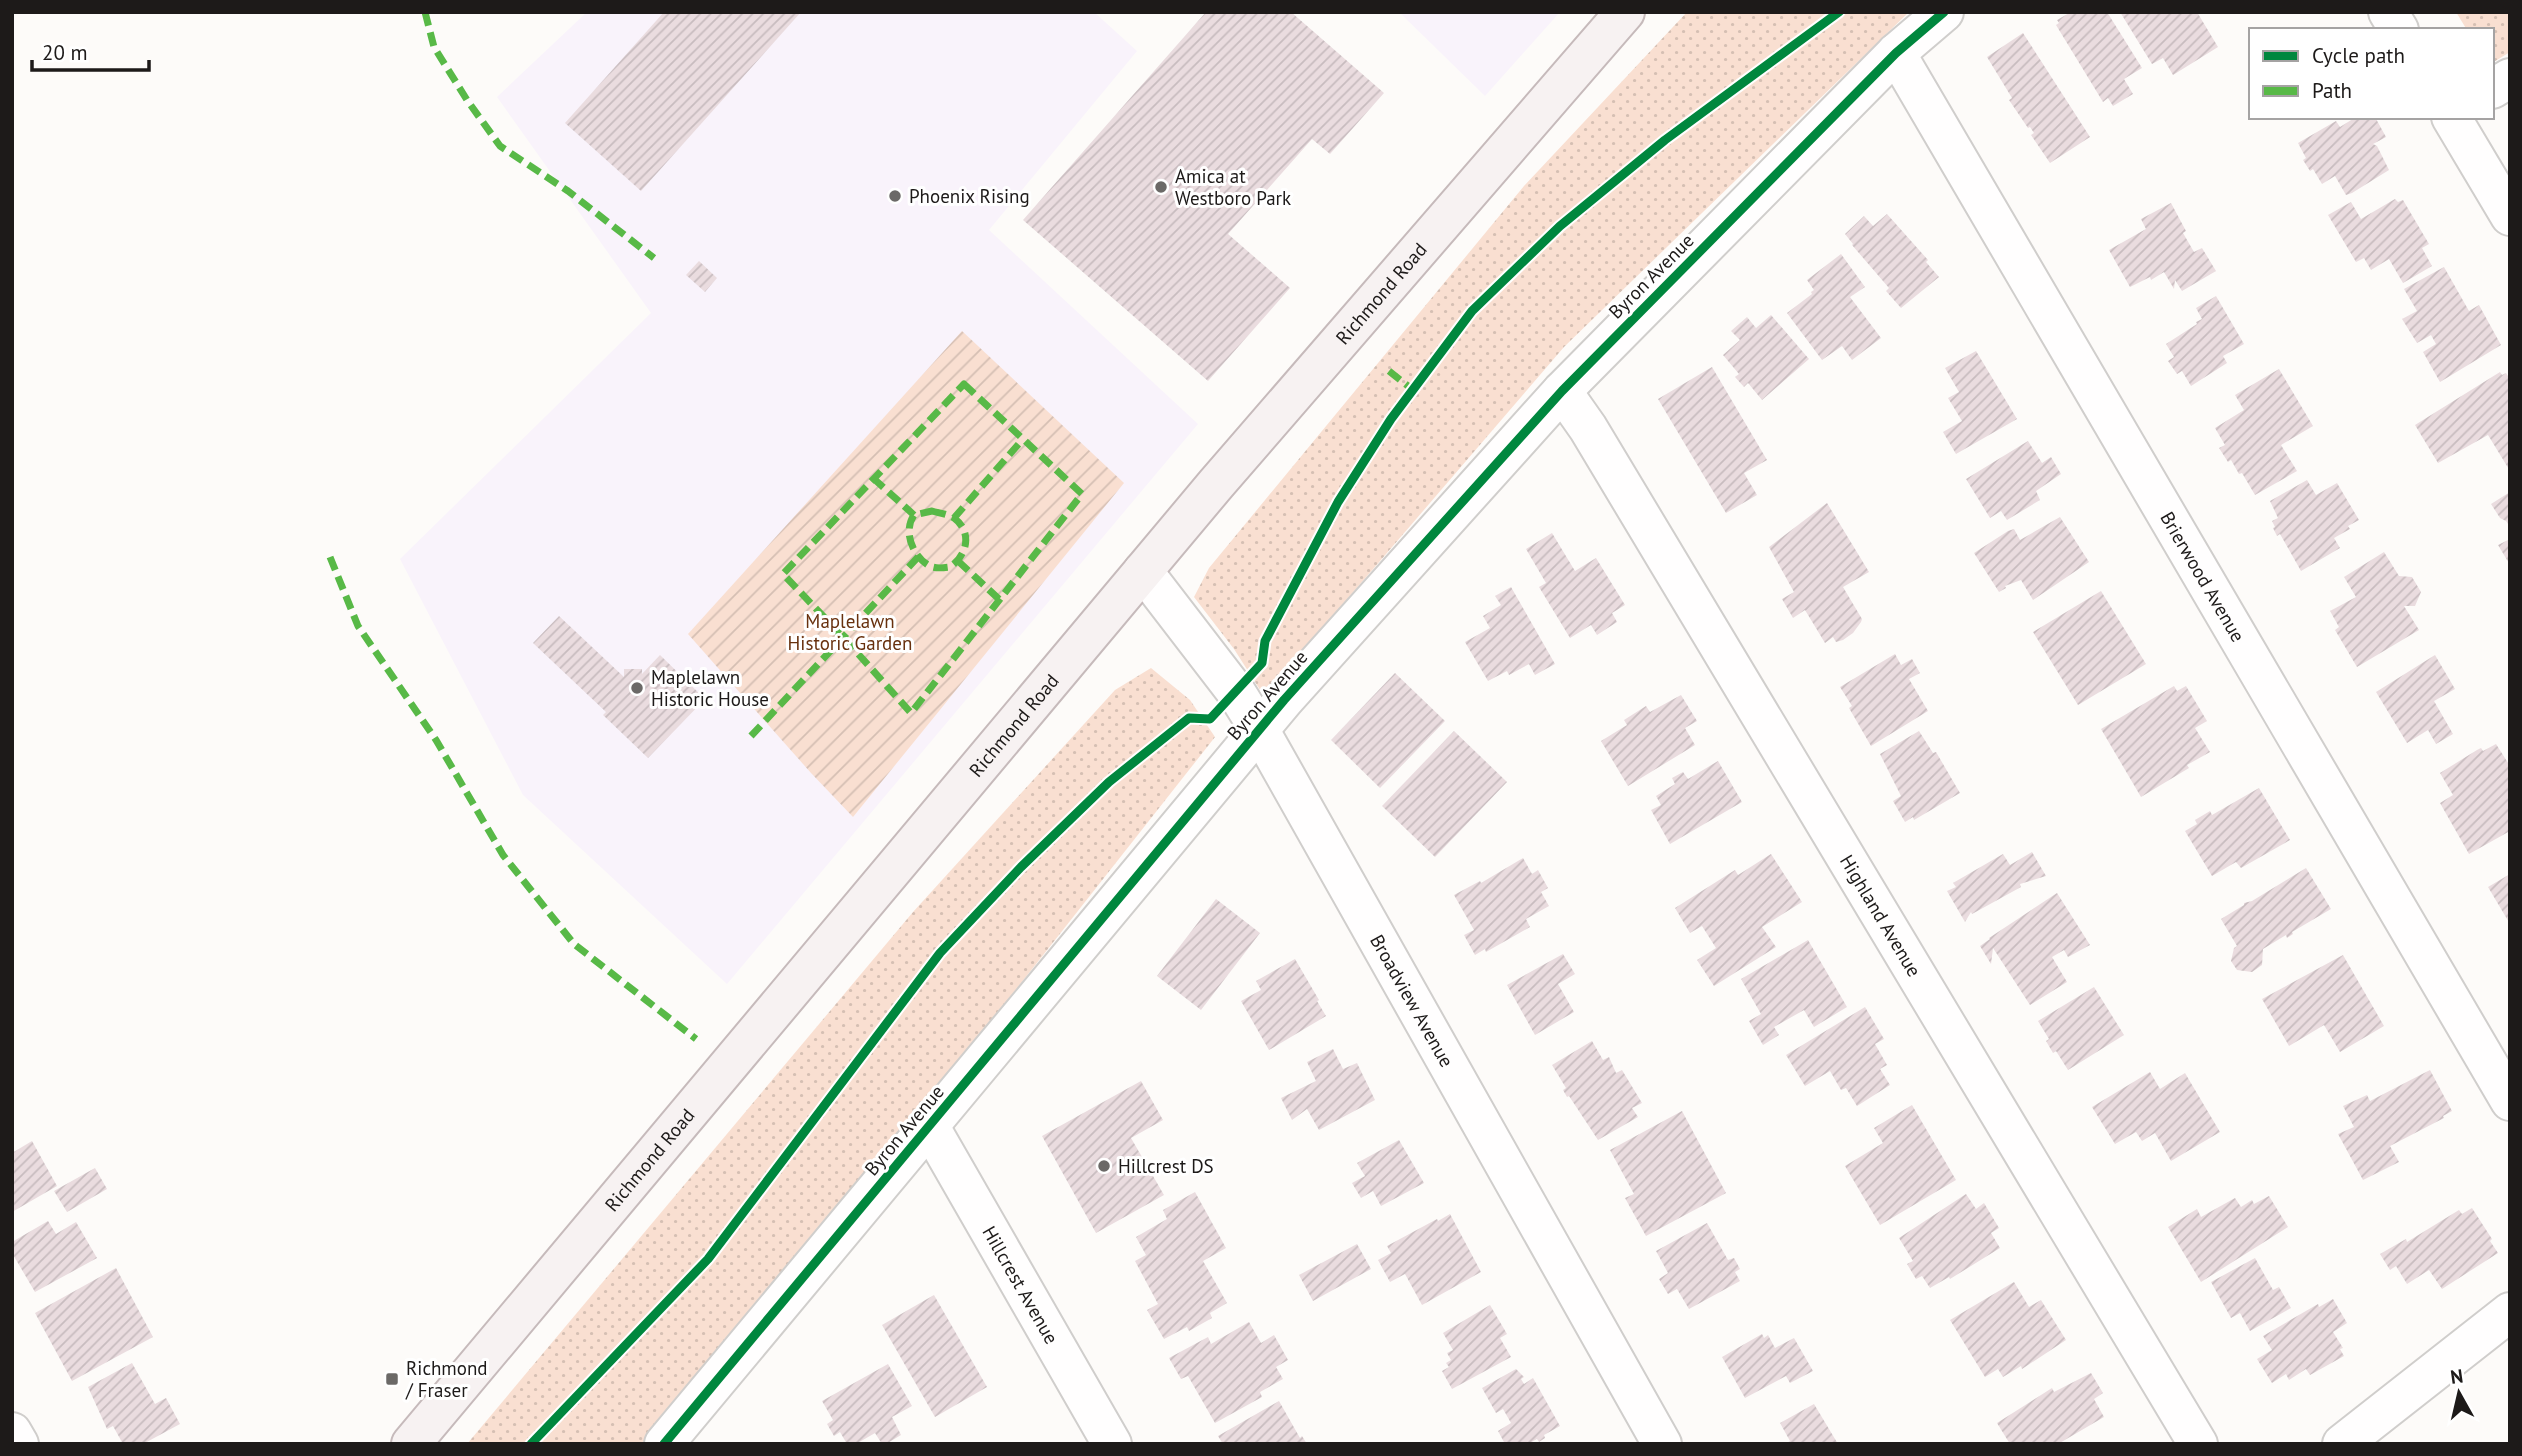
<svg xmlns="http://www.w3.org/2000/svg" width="2522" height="1456" font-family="'PT Sans',sans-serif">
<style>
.commercial{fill:#f9f3fb}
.park{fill:url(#park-dots)}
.garden{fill:url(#garden-furrows)}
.building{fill:url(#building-hatch)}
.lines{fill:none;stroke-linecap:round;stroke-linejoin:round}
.minor-casing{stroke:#d0cecc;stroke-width:42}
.major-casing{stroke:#c6babb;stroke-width:42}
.minor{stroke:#fffefe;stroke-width:38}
.major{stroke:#f7f2f2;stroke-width:38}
.quiet{stroke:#58b947;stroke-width:7;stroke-dasharray:14 7;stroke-linecap:butt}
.cycleway-casing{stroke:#fff;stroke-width:13}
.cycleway{stroke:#00873e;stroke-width:9}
.poi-dot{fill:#6b6967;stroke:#fff;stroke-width:2.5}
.labels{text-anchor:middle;stroke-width:6;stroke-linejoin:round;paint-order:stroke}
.poi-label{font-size:19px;fill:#1d1a19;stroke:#fff;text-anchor:start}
.street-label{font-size:19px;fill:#1d1a19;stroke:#fff}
.park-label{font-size:19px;fill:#68310e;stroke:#fff}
</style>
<defs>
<pattern id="park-dots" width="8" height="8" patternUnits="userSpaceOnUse" patternTransform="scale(1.75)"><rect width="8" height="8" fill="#f9dfd1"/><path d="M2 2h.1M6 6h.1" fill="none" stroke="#d5bfb3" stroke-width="1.8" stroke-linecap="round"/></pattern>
<pattern id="garden-furrows" width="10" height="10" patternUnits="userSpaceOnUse" patternTransform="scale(1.75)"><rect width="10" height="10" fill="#f9dfd1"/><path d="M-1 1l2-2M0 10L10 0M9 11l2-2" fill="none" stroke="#d5bfb3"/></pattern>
<pattern id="building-hatch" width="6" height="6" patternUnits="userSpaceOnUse" patternTransform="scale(1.75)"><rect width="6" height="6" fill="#eadcdf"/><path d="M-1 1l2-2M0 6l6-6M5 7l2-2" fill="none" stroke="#c8bcbf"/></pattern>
</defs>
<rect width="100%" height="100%" fill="#fdfbf9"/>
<g class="commercial">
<polygon points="587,12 1094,12 1137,51 989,230 1198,424 727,984 523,795 400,559 651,313 497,97"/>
<polygon points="1399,12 1560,12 1485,96"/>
</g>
<g class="park">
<polygon points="1687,12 1909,12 1564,347 1264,696 1234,649 1194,597 1209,568 1524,186"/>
<polygon points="2456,12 2510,12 2510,52 2492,63 2492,30 2467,30"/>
<polygon points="1151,668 1190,700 1215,737 929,1100 641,1444 467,1444 913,912 1115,690"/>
</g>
<polygon class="garden" points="962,331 1124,483 853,817 811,773 688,634"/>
<g class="building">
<polygon points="664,12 801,12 641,191 565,123"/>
<polygon points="1206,12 1291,12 1384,93 1330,154 1312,139 1228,234 1290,288 1208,381 1023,220"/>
<polygon points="2071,12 2073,14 2077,12 2107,12 2142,68 2124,79 2133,94 2113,106 2108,98 2103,102 2056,25 2059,23 2057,20"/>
<polygon points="2120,12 2197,12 2218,47 2173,75 2163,58 2152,64"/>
<polygon points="2023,33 2090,137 2050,163 2031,135 2034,133 2030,127 2028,128 2009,100 2012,98 1987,57"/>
<polygon points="2356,117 2375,117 2386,137 2373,144 2377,146 2389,170 2352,193 2346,195 2335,176 2322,184 2313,169 2310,171 2303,160 2306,158 2298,143 2336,121 2340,127"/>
<polygon points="2395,199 2398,202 2403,200 2429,244 2422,248 2432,266 2403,283 2389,259 2371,270 2364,258 2356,262 2328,215 2351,202 2361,219"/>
<polygon points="2171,203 2186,231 2183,233 2194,252 2202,248 2216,271 2182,291 2175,280 2174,289 2164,272 2151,280 2150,277 2130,287 2109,250 2146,229 2141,219"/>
<polygon points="1887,214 1928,260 1926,262 1939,277 1901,308 1886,291 1889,288 1852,245 1853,244 1845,234 1864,216 1873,226"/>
<polygon points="1841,254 1865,287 1850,297 1881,338 1852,360 1842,346 1822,360 1787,313 1812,294 1811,292 1814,290 1807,280"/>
<polygon points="699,261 717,278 705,292 686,275"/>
<polygon points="2444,267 2469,311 2479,305 2501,345 2440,382 2423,352 2436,344 2431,335 2417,343 2402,319 2417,311 2404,289"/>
<polygon points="2216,296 2244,344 2223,356 2227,363 2191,386 2182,371 2177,374 2168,361 2174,357 2166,344 2197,324 2196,322 2202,319 2196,308"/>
<polygon points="1771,315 1809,359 1762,400 1748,383 1744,387 1735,377 1739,374 1723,355 1740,340 1731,331 1747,317 1756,328"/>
<polygon points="1976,351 2017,419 1956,454 1943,432 1962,421 1948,398 1959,392 1945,368"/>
<polygon points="1712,367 1767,460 1744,473 1757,495 1726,513 1658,399"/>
<polygon points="2279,369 2313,426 2281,445 2297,471 2255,495 2242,473 2239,474 2231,460 2228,462 2219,448 2225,445 2215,428 2244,410 2235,395"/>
<polygon points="2500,372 2502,375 2506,373 2510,379 2510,471 2488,435 2438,463 2415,425"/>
<polygon points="2028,441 2042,463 2051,457 2061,474 2036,491 2040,500 2007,520 2001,511 1990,518 1966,479"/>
<polygon points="2307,480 2316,495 2337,483 2359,520 2348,526 2350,529 2334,538 2340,548 2301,571 2280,534 2277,536 2273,528 2275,527 2272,521 2278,518 2270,501"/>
<polygon points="2510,492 2510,527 2506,521 2500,518 2491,504"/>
<polygon points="1827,503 1869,572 1843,587 1862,619 1861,622 1853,633 1843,640 1836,642 1833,637 1825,643 1805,610 1793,618 1782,599 1794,592 1769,547"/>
<polygon points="2060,517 2089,562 2033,600 2021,580 2005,586 2006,588 1999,592 1974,553 2008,531 2014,529 2020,540"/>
<polygon points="1552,533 1575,571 1596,558 1625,605 1612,613 1617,622 1597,635 1591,625 1570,638 1539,587 1546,583 1526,549"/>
<polygon points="2510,539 2510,565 2498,545"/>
<polygon points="2384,552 2399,576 2412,577 2421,592 2415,606 2404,606 2419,630 2357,667 2335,630 2339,627 2330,611 2356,597 2344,577"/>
<polygon points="1511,587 1555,664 1535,675 1529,664 1509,675 1507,671 1488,681 1465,642 1490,628 1483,616 1501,605 1495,596"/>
<polygon points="2101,591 2146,664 2078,705 2033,632"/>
<polygon points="559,616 624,677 624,669 642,669 642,674 660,655 705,699 648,758 603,715 606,712 533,643"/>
<polygon points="1895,654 1901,665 1912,659 1920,673 1909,679 1928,711 1871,746 1849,708 1852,706 1840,687"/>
<polygon points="2435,655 2455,689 2434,701 2453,734 2436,744 2428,730 2407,743 2376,692"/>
<polygon points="1395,673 1445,721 1380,788 1331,740"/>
<polygon points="2174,686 2177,691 2186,686 2207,721 2195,728 2210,752 2187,765 2189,768 2141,797 2101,729"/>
<polygon points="1681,695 1697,721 1685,728 1695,745 1628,786 1601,741 1627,725 1624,720 1646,706 1650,712"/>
<polygon points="1454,731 1507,782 1435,857 1382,806"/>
<polygon points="1919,731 1933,753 1936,752 1960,793 1914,820 1913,817 1905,822 1893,801 1901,796 1880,754"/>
<polygon points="2496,744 2510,766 2510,831 2469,854 2440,803 2453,795 2440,773 2477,750 2481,748 2483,751"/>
<polygon points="1718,761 1742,802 1670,844 1651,810 1661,805 1656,796 1675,784 1672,778 1683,772 1688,779"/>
<polygon points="2259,788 2290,840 2241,868 2236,862 2212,876 2185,831 2197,824 2195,820 2210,811 2212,815"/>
<polygon points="2032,852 2046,876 2020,884 2021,887 1972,914 1971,912 1965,922 1947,891 1956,887 1953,883 2003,854 2010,865"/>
<polygon points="1771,854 1802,902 1762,927 1776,947 1714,986 1697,960 1716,948 1702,926 1690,933 1675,908 1735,870 1738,875"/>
<polygon points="1523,858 1532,874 1538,870 1548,888 1541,892 1549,906 1526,919 1530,927 1486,952 1485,949 1475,955 1464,935 1474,930 1454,895 1480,881 1481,883"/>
<polygon points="2306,868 2331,909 2292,932 2293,934 2287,938 2286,935 2263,949 2262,965 2252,972 2237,970 2231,961 2234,948 2237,946 2221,919 2244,905 2244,903 2252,901"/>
<polygon points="2510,874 2510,924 2488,887"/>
<polygon points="2057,893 2090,945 2068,957 2064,950 2052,957 2067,982 2030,1005 1993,948 1991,964 1980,946 1990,939 1989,938"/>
<polygon points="1216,899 1260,933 1201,1010 1157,976"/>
<polygon points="1808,940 1847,1007 1814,1027 1804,1010 1774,1027 1779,1035 1763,1045 1749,1021 1761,1014 1741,979"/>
<polygon points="1563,954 1575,974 1558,984 1574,1012 1535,1035 1507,985"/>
<polygon points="2343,955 2384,1026 2340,1052 2324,1025 2289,1046 2262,999"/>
<polygon points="1295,959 1319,1000 1317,1001 1326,1016 1269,1050 1241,1001 1261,990 1256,981"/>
<polygon points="2094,987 2124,1035 2068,1070 2056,1051 2053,1053 2046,1041 2049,1039 2038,1021"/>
<polygon points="1865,1007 1884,1039 1875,1044 1887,1065 1880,1069 1890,1085 1857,1106 1846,1088 1841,1090 1830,1071 1805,1086 1786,1055"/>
<polygon points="1592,1041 1603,1060 1609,1057 1616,1073 1622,1070 1642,1103 1632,1108 1638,1117 1598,1140 1569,1096 1567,1097 1563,1090 1566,1088 1552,1065"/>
<polygon points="1333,1049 1343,1069 1357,1063 1375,1100 1319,1130 1307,1109 1292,1120 1281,1098 1316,1081 1307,1062"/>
<polygon points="2430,1070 2452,1111 2443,1116 2444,1118 2390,1146 2399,1162 2363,1180 2338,1134 2354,1127 2343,1106 2367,1095 2370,1101"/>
<polygon points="2150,1072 2160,1089 2185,1073 2220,1132 2171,1161 2155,1133 2142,1141 2136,1132 2115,1144 2092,1107"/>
<polygon points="1141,1081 1163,1120 1131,1138 1164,1195 1096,1233 1042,1136"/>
<polygon points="1912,1105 1956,1180 1880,1225 1845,1166 1883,1143 1874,1128"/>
<polygon points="1682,1111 1726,1193 1646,1236 1625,1198 1634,1194 1610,1150"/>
<polygon points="1399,1140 1424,1183 1381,1206 1373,1191 1361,1198 1352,1183 1365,1176 1357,1163"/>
<polygon points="32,1141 57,1186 12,1212 12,1153"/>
<polygon points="95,1168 107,1189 67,1212 54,1191"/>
<polygon points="1195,1192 1226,1248 1203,1261 1227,1303 1210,1313 1212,1318 1189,1331 1187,1327 1164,1339 1147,1310 1158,1304 1135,1261 1146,1255 1136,1237 1167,1219 1163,1210"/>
<polygon points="1966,1194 1976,1209 1984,1203 1999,1228 1991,1233 2000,1248 1950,1279 1949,1277 1930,1288 1922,1276 1916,1279 1907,1264 1913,1261 1899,1238"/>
<polygon points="2269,1196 2288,1227 2201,1282 2168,1227 2197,1209 2201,1217 2235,1198 2241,1207 2252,1200 2254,1204"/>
<polygon points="2472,1208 2492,1239 2490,1241 2498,1253 2442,1289 2429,1270 2407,1284 2396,1266 2390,1270 2380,1254 2406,1239 2407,1242 2459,1210 2462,1214"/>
<polygon points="1450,1214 1481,1272 1422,1305 1405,1274 1390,1282 1378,1260 1391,1253 1387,1246 1437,1219 1438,1221"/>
<polygon points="48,1221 56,1234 76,1222 97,1258 35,1292 12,1253 12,1242"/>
<polygon points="1707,1223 1728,1260 1734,1258 1740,1269 1735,1272 1740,1281 1689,1309 1677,1289 1668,1294 1659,1279 1668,1273 1656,1251"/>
<polygon points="1357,1244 1371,1269 1313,1301 1299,1275"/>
<polygon points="2255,1258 2273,1290 2279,1287 2291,1308 2250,1331 2240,1313 2231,1318 2211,1282"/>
<polygon points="116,1268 153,1337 72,1381 35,1313"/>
<polygon points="2014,1282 2029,1307 2041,1300 2066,1340 2022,1369 2021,1366 2003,1377 1998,1369 1985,1377 1950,1320"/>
<polygon points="934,1295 987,1387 935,1417 882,1325"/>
<polygon points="2333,1299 2347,1323 2333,1332 2343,1348 2340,1349 2344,1356 2310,1375 2306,1369 2289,1380 2286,1374 2272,1383 2257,1359 2272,1350 2263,1336 2318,1304 2319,1307"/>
<polygon points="1490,1305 1507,1334 1500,1338 1511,1357 1452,1389 1442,1371 1449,1367 1446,1363 1451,1360 1447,1353 1453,1350 1443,1333"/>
<polygon points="1249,1322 1261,1343 1274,1335 1288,1360 1276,1367 1283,1379 1260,1392 1262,1397 1215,1423 1188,1376 1181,1379 1169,1358 1208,1337 1211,1344"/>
<polygon points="1762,1334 1764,1338 1768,1335 1775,1348 1794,1338 1813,1371 1790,1383 1786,1376 1745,1398 1722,1357"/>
<polygon points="132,1363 155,1404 166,1398 180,1424 143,1444 123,1444 113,1426 107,1429 88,1387"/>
<polygon points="888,1364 912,1406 892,1417 901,1435 886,1444 882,1444 875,1433 856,1444 847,1444 840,1432 834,1436 827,1424 833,1420 822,1401"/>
<polygon points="1516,1369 1524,1377 1521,1379 1524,1384 1533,1378 1560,1426 1544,1435 1545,1438 1539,1442 1537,1439 1528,1444 1505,1444 1498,1431 1511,1423 1503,1409 1496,1413 1482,1388"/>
<polygon points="2091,1373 2103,1393 2094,1399 2104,1417 2058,1444 2010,1444 1997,1423 2052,1388 2054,1392"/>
<polygon points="1279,1401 1300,1438 1302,1436 1307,1444 1223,1444 1218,1436"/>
<polygon points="1814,1404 1838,1444 1785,1444 1790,1441 1780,1423"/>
</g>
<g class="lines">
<g class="minor-casing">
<g id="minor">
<polyline points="2388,12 2399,30"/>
<path id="s1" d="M1896,53L2510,1101"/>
<polyline points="2492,89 2510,78"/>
<polyline points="2451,117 2510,216"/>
<path id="s2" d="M1562,391L1588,428L2198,1444"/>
<path id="s3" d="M1143,571L1236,692L1259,729L1662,1444"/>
<path id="s4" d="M930,1127L1112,1444"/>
<polyline points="12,1432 19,1444"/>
<polyline points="664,1444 1284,700 1562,391 1896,53 1944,12"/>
<polyline points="2342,1444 2510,1312"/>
</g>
</g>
<g class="major-casing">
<g id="major">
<path id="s5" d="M411,1444L1216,484L1625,12"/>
</g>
</g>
<use href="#minor" class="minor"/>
<use href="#major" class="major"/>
<g class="quiet">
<polyline points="425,12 434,47 467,100 500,146 568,191 654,258"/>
<polyline points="1389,371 1413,390"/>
<polygon points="964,384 1082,494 911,713 843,637 783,574"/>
<polyline points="873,478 914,515"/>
<path d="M932,511C939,513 948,514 954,518C973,532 967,556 950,567C943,568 934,569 928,565C912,555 903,531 914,515Z"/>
<polyline points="954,518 1023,439"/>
<polyline points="330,557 358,626 436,740 503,855 574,944 696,1039"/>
<polyline points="958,561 1000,600"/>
<polyline points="751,736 919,556"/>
</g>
<g class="cycleway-casing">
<g id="cycleway">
<polyline points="531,1444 708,1259 940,953 1021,867 1109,782 1189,718 1210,719 1262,663 1265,641 1338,502 1391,419 1472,311 1560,226 1665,140 1839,12"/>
<polyline points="664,1444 1284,700 1562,391 1896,53 1944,12"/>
</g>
</g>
<use href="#cycleway" class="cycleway"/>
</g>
<g class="poi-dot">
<circle cx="1161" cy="187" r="7"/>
<circle cx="895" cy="196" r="7"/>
<circle cx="637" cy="688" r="7"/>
<circle cx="1104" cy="1166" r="7"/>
<rect x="385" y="1372" width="14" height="14" rx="3.5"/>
</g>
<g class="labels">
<g class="poi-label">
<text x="1175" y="183">Amica at<tspan x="1175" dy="22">Westboro Park</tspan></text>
<text x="909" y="203">Phoenix Rising</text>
<text x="651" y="684">Maplelawn<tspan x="651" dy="22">Historic House</tspan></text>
<text x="1118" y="1173">Hillcrest DS</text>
<text x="406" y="1375">Richmond<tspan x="406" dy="22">/ Fraser</tspan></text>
</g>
<g class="street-label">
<text transform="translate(1651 276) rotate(-45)" y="7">Byron Avenue</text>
<text dy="7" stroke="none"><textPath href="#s5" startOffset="1505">Richmond Road</textPath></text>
<text dy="7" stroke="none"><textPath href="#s1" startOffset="607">Brierwood Avenue</textPath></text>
<text transform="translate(1267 695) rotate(-49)" y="7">Byron Avenue</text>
<text dy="7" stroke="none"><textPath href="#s5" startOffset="938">Richmond Road</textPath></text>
<text dy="7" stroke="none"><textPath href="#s2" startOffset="614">Highland Avenue</textPath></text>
<text dy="7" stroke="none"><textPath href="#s3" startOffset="508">Broadview Avenue</textPath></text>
<text transform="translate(904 1130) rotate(-50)" y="7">Byron Avenue</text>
<text dy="7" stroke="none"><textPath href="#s5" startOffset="371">Richmond Road</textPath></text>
<text dy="7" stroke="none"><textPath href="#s4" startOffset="182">Hillcrest Avenue</textPath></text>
</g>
<g class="park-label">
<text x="850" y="628">Maplelawn<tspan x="850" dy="22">Historic Garden</tspan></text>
</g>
</g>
<rect width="2522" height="1456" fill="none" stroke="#1d1a19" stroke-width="28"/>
<rect x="2249" y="28" width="245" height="91" fill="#ffffff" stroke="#a5a3a3" stroke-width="2"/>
<rect x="2263" y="51" width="35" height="10" fill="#00873e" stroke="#a5a3a3" stroke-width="2"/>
<text x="2312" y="63" font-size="21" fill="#1d1a19">Cycle path</text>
<rect x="2263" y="86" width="35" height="10" fill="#58b947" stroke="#a5a3a3" stroke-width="2"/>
<text x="2312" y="98" font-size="21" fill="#1d1a19">Path</text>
<g transform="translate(2459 1393) rotate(352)" stroke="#ffffff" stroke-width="5" paint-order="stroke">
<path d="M0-5L12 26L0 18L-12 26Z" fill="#1d1a19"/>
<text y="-10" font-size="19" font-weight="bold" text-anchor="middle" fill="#1d1a19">N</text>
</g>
<path d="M32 60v10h117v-10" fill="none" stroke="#1d1a19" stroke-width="3.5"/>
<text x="42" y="60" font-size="21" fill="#1d1a19" stroke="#ffffff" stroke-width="5" paint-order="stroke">20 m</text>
</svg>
